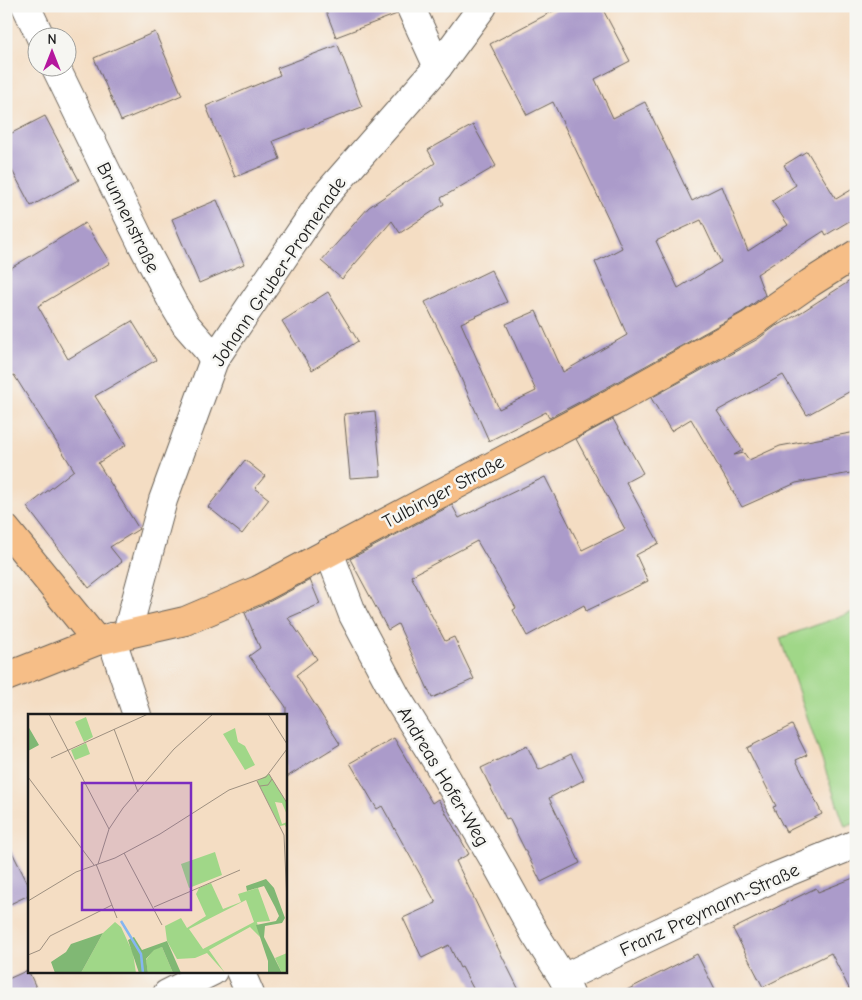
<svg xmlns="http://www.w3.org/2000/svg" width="862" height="1000" font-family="'Comic Neue',sans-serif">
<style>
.green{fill:#a0d788;stroke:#5e7a52}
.building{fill:#ab9bca;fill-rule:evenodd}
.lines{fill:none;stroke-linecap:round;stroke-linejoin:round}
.minor-casing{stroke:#686056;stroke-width:30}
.major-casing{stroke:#686056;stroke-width:30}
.minor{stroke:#fff;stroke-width:28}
.major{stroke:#f6be87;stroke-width:28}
.labels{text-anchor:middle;stroke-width:5;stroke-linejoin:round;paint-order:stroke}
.street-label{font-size:19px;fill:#1c1c1c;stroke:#f6f6f2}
.inset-river{fill:none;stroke:#85b6f1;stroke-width:2.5}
.inset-road{fill:none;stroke:#9e9080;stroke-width:1}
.view{fill:#7b2cbf;fill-opacity:0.15;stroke:#7b2cbf;stroke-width:2.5}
.inset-edge{fill:none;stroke:#1c1c1c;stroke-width:2.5}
</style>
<rect width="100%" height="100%" fill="#f6f6f2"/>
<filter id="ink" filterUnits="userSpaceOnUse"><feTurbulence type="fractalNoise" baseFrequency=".02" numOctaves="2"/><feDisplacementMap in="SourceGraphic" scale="10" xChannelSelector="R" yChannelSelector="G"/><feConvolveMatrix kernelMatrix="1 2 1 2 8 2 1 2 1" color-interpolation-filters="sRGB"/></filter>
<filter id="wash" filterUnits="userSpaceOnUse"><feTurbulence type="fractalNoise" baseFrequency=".0096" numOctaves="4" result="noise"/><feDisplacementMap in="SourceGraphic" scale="20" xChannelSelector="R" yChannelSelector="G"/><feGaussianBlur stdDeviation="1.12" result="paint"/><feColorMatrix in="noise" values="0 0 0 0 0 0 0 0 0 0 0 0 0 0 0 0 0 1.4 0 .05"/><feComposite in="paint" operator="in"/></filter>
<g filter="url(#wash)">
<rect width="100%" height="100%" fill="#f4ddc3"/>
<polygon class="green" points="856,611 856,823 845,827 780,638"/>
<g id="blocks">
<g class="building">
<polygon points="324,6 395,6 397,14 336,37"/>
<path d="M563,6H601L630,61L595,79L613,118L645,102L692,201L722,186L748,251L788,225L772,201L796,185L784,165L807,151L836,199L856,187V217L826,235L824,231L757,274L765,295L742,312L606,388L549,418L546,412L489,441L451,356L425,302L491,270L507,302L461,323L499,409L536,391L506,324L536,311L563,372L627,335L595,262L622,248L612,226L553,102L527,115L490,44ZM701,220L721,262L678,288L656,241Z"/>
<polygon points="155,32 182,95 121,121 94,58"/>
<polygon points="338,45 362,107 273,141 280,159 235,177 206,106 280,75 277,68"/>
<polygon points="45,116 79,180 31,206 6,159 6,136"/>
<polygon points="473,125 496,166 441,198 444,204 400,233 392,221 342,279 321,261 369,207 435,163 428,150"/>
<polygon points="217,200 244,264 199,283 172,219"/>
<polygon points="85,223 110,263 38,306 68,359 132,321 156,360 95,396 126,445 98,463 139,529 110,547 122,562 89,588 27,507 74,470 14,375 6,379 6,271"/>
<polygon points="856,277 856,388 807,415 783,375 717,411 743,450 734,455 744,453 749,460 780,446 856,432 856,472 796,483 742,507 691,419 671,431 651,398 758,339 777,325 777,326 800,313"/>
<polygon points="328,292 358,341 312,370 282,321"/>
<polygon points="375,411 381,476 350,478 344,414"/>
<polygon points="613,419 643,473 626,482 659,543 636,555 648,581 586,611 584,605 527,636 513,610 516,608 477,541 411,576 445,641 454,637 474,679 432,698 398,624 388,630 350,559 452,505 459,518 545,477 582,550 625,529 576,439"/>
<polygon points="245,460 265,476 255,488 269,499 242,534 208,507"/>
<polygon points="310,580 320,604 288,618 317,659 296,675 340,744 285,778 286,707 249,656 260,648 245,613 265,604"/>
<polygon points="792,725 807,755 796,760 822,814 786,832 773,807 776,806 747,748"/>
<polygon points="394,738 432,803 438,799 469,854 456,861 497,946 521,994 476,994 462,967 460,968 449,945 422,958 403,918 436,903 382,806 377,809 350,763"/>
<polygon points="527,746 539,770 571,754 584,780 549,798 580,863 541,882 509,818 506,819 481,768"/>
<polygon points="6,840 29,886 29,895 6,906"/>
<polygon points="856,877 856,994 852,994 831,953 763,987 733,929 816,888 818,892"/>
<polygon points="697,954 717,994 619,994"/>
<polygon points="28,970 39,994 6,994 6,980"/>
</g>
</g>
</g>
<g filter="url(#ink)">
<use href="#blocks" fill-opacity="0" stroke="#686056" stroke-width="1"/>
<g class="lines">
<g class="minor-casing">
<g id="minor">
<polyline points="26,6 41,38"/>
<polyline points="410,6 438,67"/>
<polyline points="56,68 142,244 174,305 186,325 207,349 214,360"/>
<polyline points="329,552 353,615 397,698 437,762 493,858 535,934 563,978 570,994"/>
<polyline points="127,633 163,500 214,360 325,196 438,67 483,6"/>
<polyline points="111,637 137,715"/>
<polyline points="240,971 250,994"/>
<polyline points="563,978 775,877 856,844"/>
<polyline points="167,994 213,971"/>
</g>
</g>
<g class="major-casing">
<g id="major">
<polyline points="6,529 97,641"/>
<polyline points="6,677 97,641 185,621 258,590 613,402 750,325 810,283 856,254"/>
</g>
</g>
<use href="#minor" class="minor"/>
<use href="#major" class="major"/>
</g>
</g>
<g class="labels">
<g class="street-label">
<text transform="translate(129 217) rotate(64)" y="7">Brunnenstraße</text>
<text transform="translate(278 271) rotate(-56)" y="7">Johann Gruber-Promenade</text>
<text transform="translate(443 491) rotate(-28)" y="7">Tulbinger Straße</text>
<text transform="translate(444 776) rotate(59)" y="7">Andreas Hofer-Weg</text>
<text transform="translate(709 909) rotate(-25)" y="7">Franz Preymann-Straße</text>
</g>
</g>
<g transform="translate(28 714)">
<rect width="259" height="259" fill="#f4ddc3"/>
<path d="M58,3L65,23L56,28L47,8ZM207,14L210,28L217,32L227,51L217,56L195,20ZM58,29L62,40L47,46L43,36ZM241,60L259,89V101L254,89L247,88L254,110L259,108V116L257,111L252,112L229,67ZM187,138L194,161L161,174L153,150ZM183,169L195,195L213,188L210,180L230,174L242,207L229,208L232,223L222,213L181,236L197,259L179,239L167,244L149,245L139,227L137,212L153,204L159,214L178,202L168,180L171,174ZM218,186L226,208L175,235L161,215ZM87,208L93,213L105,239L108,259H53L75,219ZM134,233L145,259H120L118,246L126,235ZM259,239V259H254L247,244Z" fill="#a0d788" fill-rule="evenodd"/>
<path d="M0,12L11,31L0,37ZM238,165L246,174L257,204L254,209L237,212L236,223L254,259H240V247L228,211L248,207L251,202L247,193L236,172L219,177L218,172ZM75,219L53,259H27L23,248L38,238L43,230ZM106,223L114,236L139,227L153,259H145L134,233L126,236L118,245L120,259H111L100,226Z" fill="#80b874"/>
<path class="inset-river" d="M93,207L113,240L115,259"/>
<path class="inset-road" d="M21,0L81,115M240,0L259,30M86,15L110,78M23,44L120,0M241,60L259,89M0,63L66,151M229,67L256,121L259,189M232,72L240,71L244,65M96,139L134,211M68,150L89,204M70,150L81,115L95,94L146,35L185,0M0,187L48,158L87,144L132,120L201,76L238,63L259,35M126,193L212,156M0,241L12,236L22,222L84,191"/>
<path class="view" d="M54,69H163V196H54Z"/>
<rect width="259" height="259" class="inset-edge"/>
</g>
<rect width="862" height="1000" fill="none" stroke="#f6f6f2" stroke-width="25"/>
<g transform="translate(52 52)"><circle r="24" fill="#f6f6f2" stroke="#9f9f9c"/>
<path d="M0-4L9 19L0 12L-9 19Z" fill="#b5179e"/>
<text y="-8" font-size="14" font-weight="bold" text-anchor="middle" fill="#1c1c1c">N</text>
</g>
</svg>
